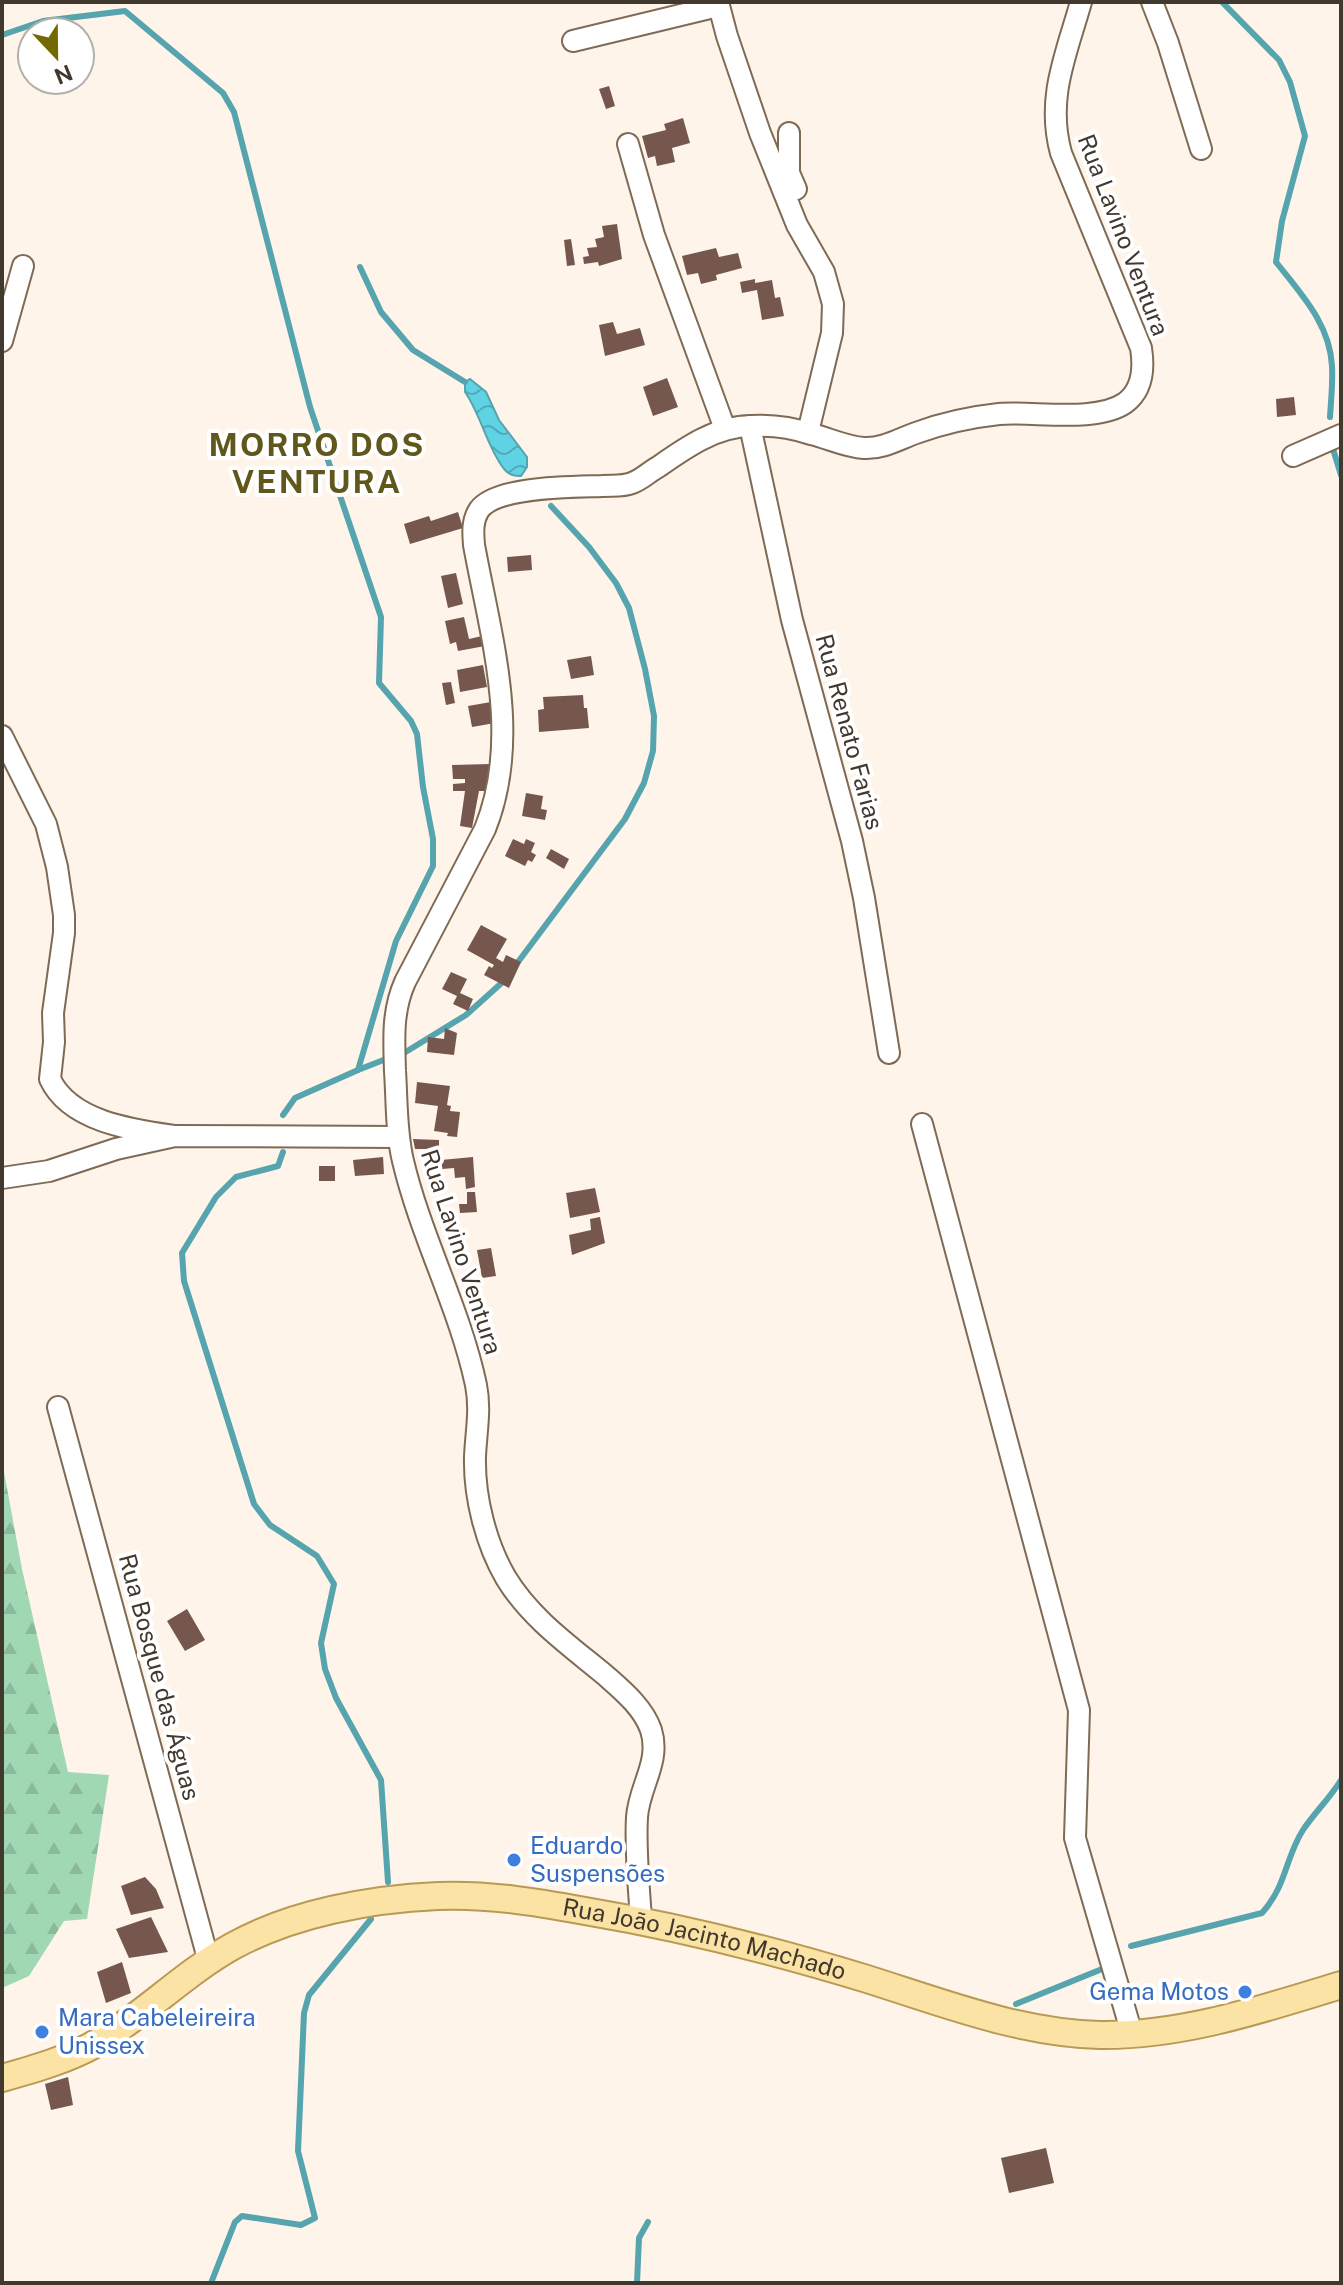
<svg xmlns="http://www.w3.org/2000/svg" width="1343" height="2285" font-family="'Public Sans',sans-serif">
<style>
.forest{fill:url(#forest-firs)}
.water{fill:url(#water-waves);stroke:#56a4ad;stroke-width:2}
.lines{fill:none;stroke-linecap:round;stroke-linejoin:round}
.stream{stroke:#56a4ad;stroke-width:6}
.building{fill:#75574e}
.minor-casing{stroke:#7f6a54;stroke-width:24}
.major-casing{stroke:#b99a54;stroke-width:30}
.minor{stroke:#fff;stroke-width:20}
.major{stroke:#fbe2a5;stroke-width:26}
.shop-dot{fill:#3f7fe0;stroke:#fff;stroke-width:3}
.labels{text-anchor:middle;stroke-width:8;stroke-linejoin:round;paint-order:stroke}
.street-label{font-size:24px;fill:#41382e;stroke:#fff}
.shop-label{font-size:24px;fill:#366cbe;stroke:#fff;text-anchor:start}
.district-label{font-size:32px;font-weight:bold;letter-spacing:2px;fill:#5f571b;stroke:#fff}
</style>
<defs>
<pattern id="forest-firs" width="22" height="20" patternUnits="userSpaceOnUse" patternTransform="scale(2)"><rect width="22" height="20" fill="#a0d8b3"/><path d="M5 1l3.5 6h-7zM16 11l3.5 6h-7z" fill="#8bba9a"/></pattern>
<pattern id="water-waves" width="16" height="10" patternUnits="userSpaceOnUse" patternTransform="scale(2)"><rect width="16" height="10" fill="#5fd2e3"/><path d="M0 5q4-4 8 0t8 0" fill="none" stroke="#50abb8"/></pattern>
</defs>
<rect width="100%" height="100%" fill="#fef4ea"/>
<polygon class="forest" points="2,1461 22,1569 68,1772 109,1775 87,1919 64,1921 29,1976 2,1988"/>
<path class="water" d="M470,379L486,392L499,420L527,457V467L521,476C514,476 509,475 504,469C487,447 481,415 465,392V382Z"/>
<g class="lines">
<g class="stream">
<path d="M1222,2L1279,60L1290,82L1305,136L1282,221L1276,262C1301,294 1330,324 1332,366C1333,383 1331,400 1330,417"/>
<polyline points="2,35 43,21 125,11 223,93 234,112 310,407 381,617 379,683 411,721 417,734 423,787 433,839 433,866 396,941 358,1070 295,1098 283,1115"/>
<polyline points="360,267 381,312 413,350 465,382"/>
<polyline points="1333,449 1341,475"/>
<polyline points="515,966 625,819 644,783 653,751 654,716 645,669 629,608 616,583 589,547 551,506"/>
<polyline points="404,1053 466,1015 506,979"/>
<polyline points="358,1070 386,1059"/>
<polyline points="283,1152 278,1166 236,1177 216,1197 182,1253 184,1281 254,1504 270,1525 317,1556 334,1584 321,1643 325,1669 336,1698 381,1780 388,1882"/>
<path d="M1131,1946L1262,1913C1287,1885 1285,1858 1303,1830C1315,1812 1330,1798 1341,1780"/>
<polyline points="1016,2004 1102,1969"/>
<polyline points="211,2283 235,2222 242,2216 301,2225 315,2218 298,2151 304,2013 309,1995 371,1919"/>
<polyline points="637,2283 639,2238 648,2222"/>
</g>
</g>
<g class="building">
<polygon points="609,86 615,106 606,109 599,89"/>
<polygon points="683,118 690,143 672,148 675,162 657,166 655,156 648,158 642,136 666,130 664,124"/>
<polygon points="617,224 622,259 599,266 598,262 584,264 583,257 589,256 587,248 597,247 595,239 604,237 602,226"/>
<polygon points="571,239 575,265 567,266 564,240"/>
<polygon points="716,248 719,257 738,253 742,268 716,275 717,280 701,284 698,273 687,275 682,256"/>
<polygon points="755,279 755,283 772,280 775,298 780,297 784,316 762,320 757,290 742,293 740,282"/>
<polygon points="613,322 617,334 640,328 645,345 605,356 599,325"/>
<polygon points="667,378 678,407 653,416 643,387"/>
<polygon points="1294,397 1296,415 1277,417 1276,399"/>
<polygon points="458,512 463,528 410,544 404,524 429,516 431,521"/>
<polygon points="531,555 532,570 508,572 507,557"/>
<polygon points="456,573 463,604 448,608 441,576"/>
<polygon points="464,617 469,639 482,636 485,646 458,651 456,642 450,644 445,621"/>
<polygon points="591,656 594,675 571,679 567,660"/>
<polygon points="483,665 487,687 460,692 457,670"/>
<polygon points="451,682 455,703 446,705 442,683"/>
<polygon points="583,695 584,708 587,708 589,728 539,732 538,710 544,709 543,697"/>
<polygon points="491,702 495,723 472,727 468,706"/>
<polygon points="490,764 490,791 479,791 472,828 460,826 465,791 453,791 453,784 465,783 465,779 453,779 452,765"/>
<polygon points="526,793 543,796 541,809 547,810 545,820 522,816"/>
<polygon points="513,839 524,844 526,839 535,843 531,852 536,855 532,862 528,860 525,866 505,856"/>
<polygon points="551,849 569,859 564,869 546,858"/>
<polygon points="481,925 507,939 496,958 503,962 506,955 521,962 509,988 484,975 489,966 492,968 494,965 467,950"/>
<polygon points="451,972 467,979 460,993 473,999 468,1011 453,1004 457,996 442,989"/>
<polygon points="445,1028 457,1033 454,1055 427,1052 428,1037 444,1039"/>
<polygon points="417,1082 450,1086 447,1105 451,1106 450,1111 460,1112 457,1137 447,1136 448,1133 434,1131 438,1106 415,1103"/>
<polygon points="413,1139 439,1140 439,1149 415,1149"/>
<polygon points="383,1157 384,1174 355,1176 353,1160"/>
<polygon points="473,1157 475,1187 466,1189 465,1177 455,1178 454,1168 442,1169 441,1160"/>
<rect x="319" y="1166" width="16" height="15"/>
<polygon points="595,1188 600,1212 570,1218 566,1193"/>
<polygon points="467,1192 475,1192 477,1212 460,1213 459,1204 467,1204"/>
<polygon points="600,1217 605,1243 572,1255 569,1235 591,1230 590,1219"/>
<polygon points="491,1248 496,1276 482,1278 477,1250"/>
<polygon points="187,1609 205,1640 185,1651 167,1621"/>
<polygon points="145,1877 156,1889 164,1908 131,1915 121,1886"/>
<polygon points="151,1917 168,1952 129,1958 116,1929"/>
<polygon points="122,1962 131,1993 106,2003 97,1972"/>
<polygon points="68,2077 73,2105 51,2110 45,2084"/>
<polygon points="1046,2148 1054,2183 1009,2193 1001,2158"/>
</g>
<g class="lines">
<g class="minor-casing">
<g id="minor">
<polyline points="718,2 727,36 760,133 797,225 824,272 833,304 832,333 808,432"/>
<polyline points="1152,2 1168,43 1201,149"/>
<polyline points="573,41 718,6"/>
<polyline points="789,133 789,173 796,189"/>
<polyline points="628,144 654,235 725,429"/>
<polyline points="2,341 23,266"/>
<polyline points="750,426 792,620 852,841 864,898 889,1053"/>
<polyline points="1293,456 1341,435"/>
<path d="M2,736L46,824L57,867L64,915V933L53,1013L54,1042L50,1079C70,1122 133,1130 175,1136"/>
<polyline points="922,1124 1079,1710 1075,1838 1132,2034"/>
<polyline points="2,1178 49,1171 116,1149 175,1136 398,1137"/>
<polyline points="58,1407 209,1962"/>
<path d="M641,1920C639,1886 635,1851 637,1817C639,1786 661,1762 651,1730C643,1707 622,1690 605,1675C570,1646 530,1618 506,1578C486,1544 474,1497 475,1457C476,1432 481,1410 476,1385C460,1309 421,1237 403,1161C396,1132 397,1101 395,1071C394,1040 392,1011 405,982L485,829C522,737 491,638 474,545C473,533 472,521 479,510C496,486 574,487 602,486C612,485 622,487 632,483C641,480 649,472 658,467C685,448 716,426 751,426C770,425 793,428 811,434C828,438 846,447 864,448C883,449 899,439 916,433C943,423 971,417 999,414C1034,411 1096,423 1125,403C1143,390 1144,367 1141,348L1061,153C1046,98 1066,55 1081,2"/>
</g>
</g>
<g class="major-casing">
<g id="major">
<path id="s1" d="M2,2078C34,2069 66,2060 95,2044C144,2015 183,1974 233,1946C293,1913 370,1899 438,1896C488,1894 536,1902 585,1911C680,1927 775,1951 867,1979C943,2003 1020,2033 1100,2035C1183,2036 1262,2009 1341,1985"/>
</g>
</g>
<use href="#minor" class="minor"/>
<use href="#major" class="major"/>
</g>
<g class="shop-dot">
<circle cx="514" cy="1860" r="8"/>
<circle cx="1245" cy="1992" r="8"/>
<circle cx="42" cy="2032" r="8"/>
</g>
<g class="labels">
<g class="street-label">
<text transform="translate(1123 235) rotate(69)" y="8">Rua Lavino Ventura</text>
<text transform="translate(849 732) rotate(75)" y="8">Rua Renato Farias</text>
<text transform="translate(461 1252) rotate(72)" y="8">Rua Lavino Ventura</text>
<text transform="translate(159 1677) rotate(75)" y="8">Rua Bosque das Águas</text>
<text dy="8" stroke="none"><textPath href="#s1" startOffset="752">Rua João Jacinto Machado</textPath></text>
</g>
<g class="shop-label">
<text x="530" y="1854">Eduardo<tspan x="530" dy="28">Suspensões</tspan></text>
<text x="1229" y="2000" text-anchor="end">Gema Motos</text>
<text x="58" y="2026">Mara Cabeleireira<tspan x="58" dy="28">Unissex</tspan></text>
</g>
<g class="district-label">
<text x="317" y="456">MORRO DOS<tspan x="317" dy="37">VENTURA</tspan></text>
</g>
</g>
<rect width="1343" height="2285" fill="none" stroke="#41382e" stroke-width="8"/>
<g transform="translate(56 56) rotate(158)"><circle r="38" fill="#ffffff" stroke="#b3afab" stroke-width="2"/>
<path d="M0-6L14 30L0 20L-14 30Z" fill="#746900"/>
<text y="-12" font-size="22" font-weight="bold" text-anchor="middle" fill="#41382e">N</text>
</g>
</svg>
